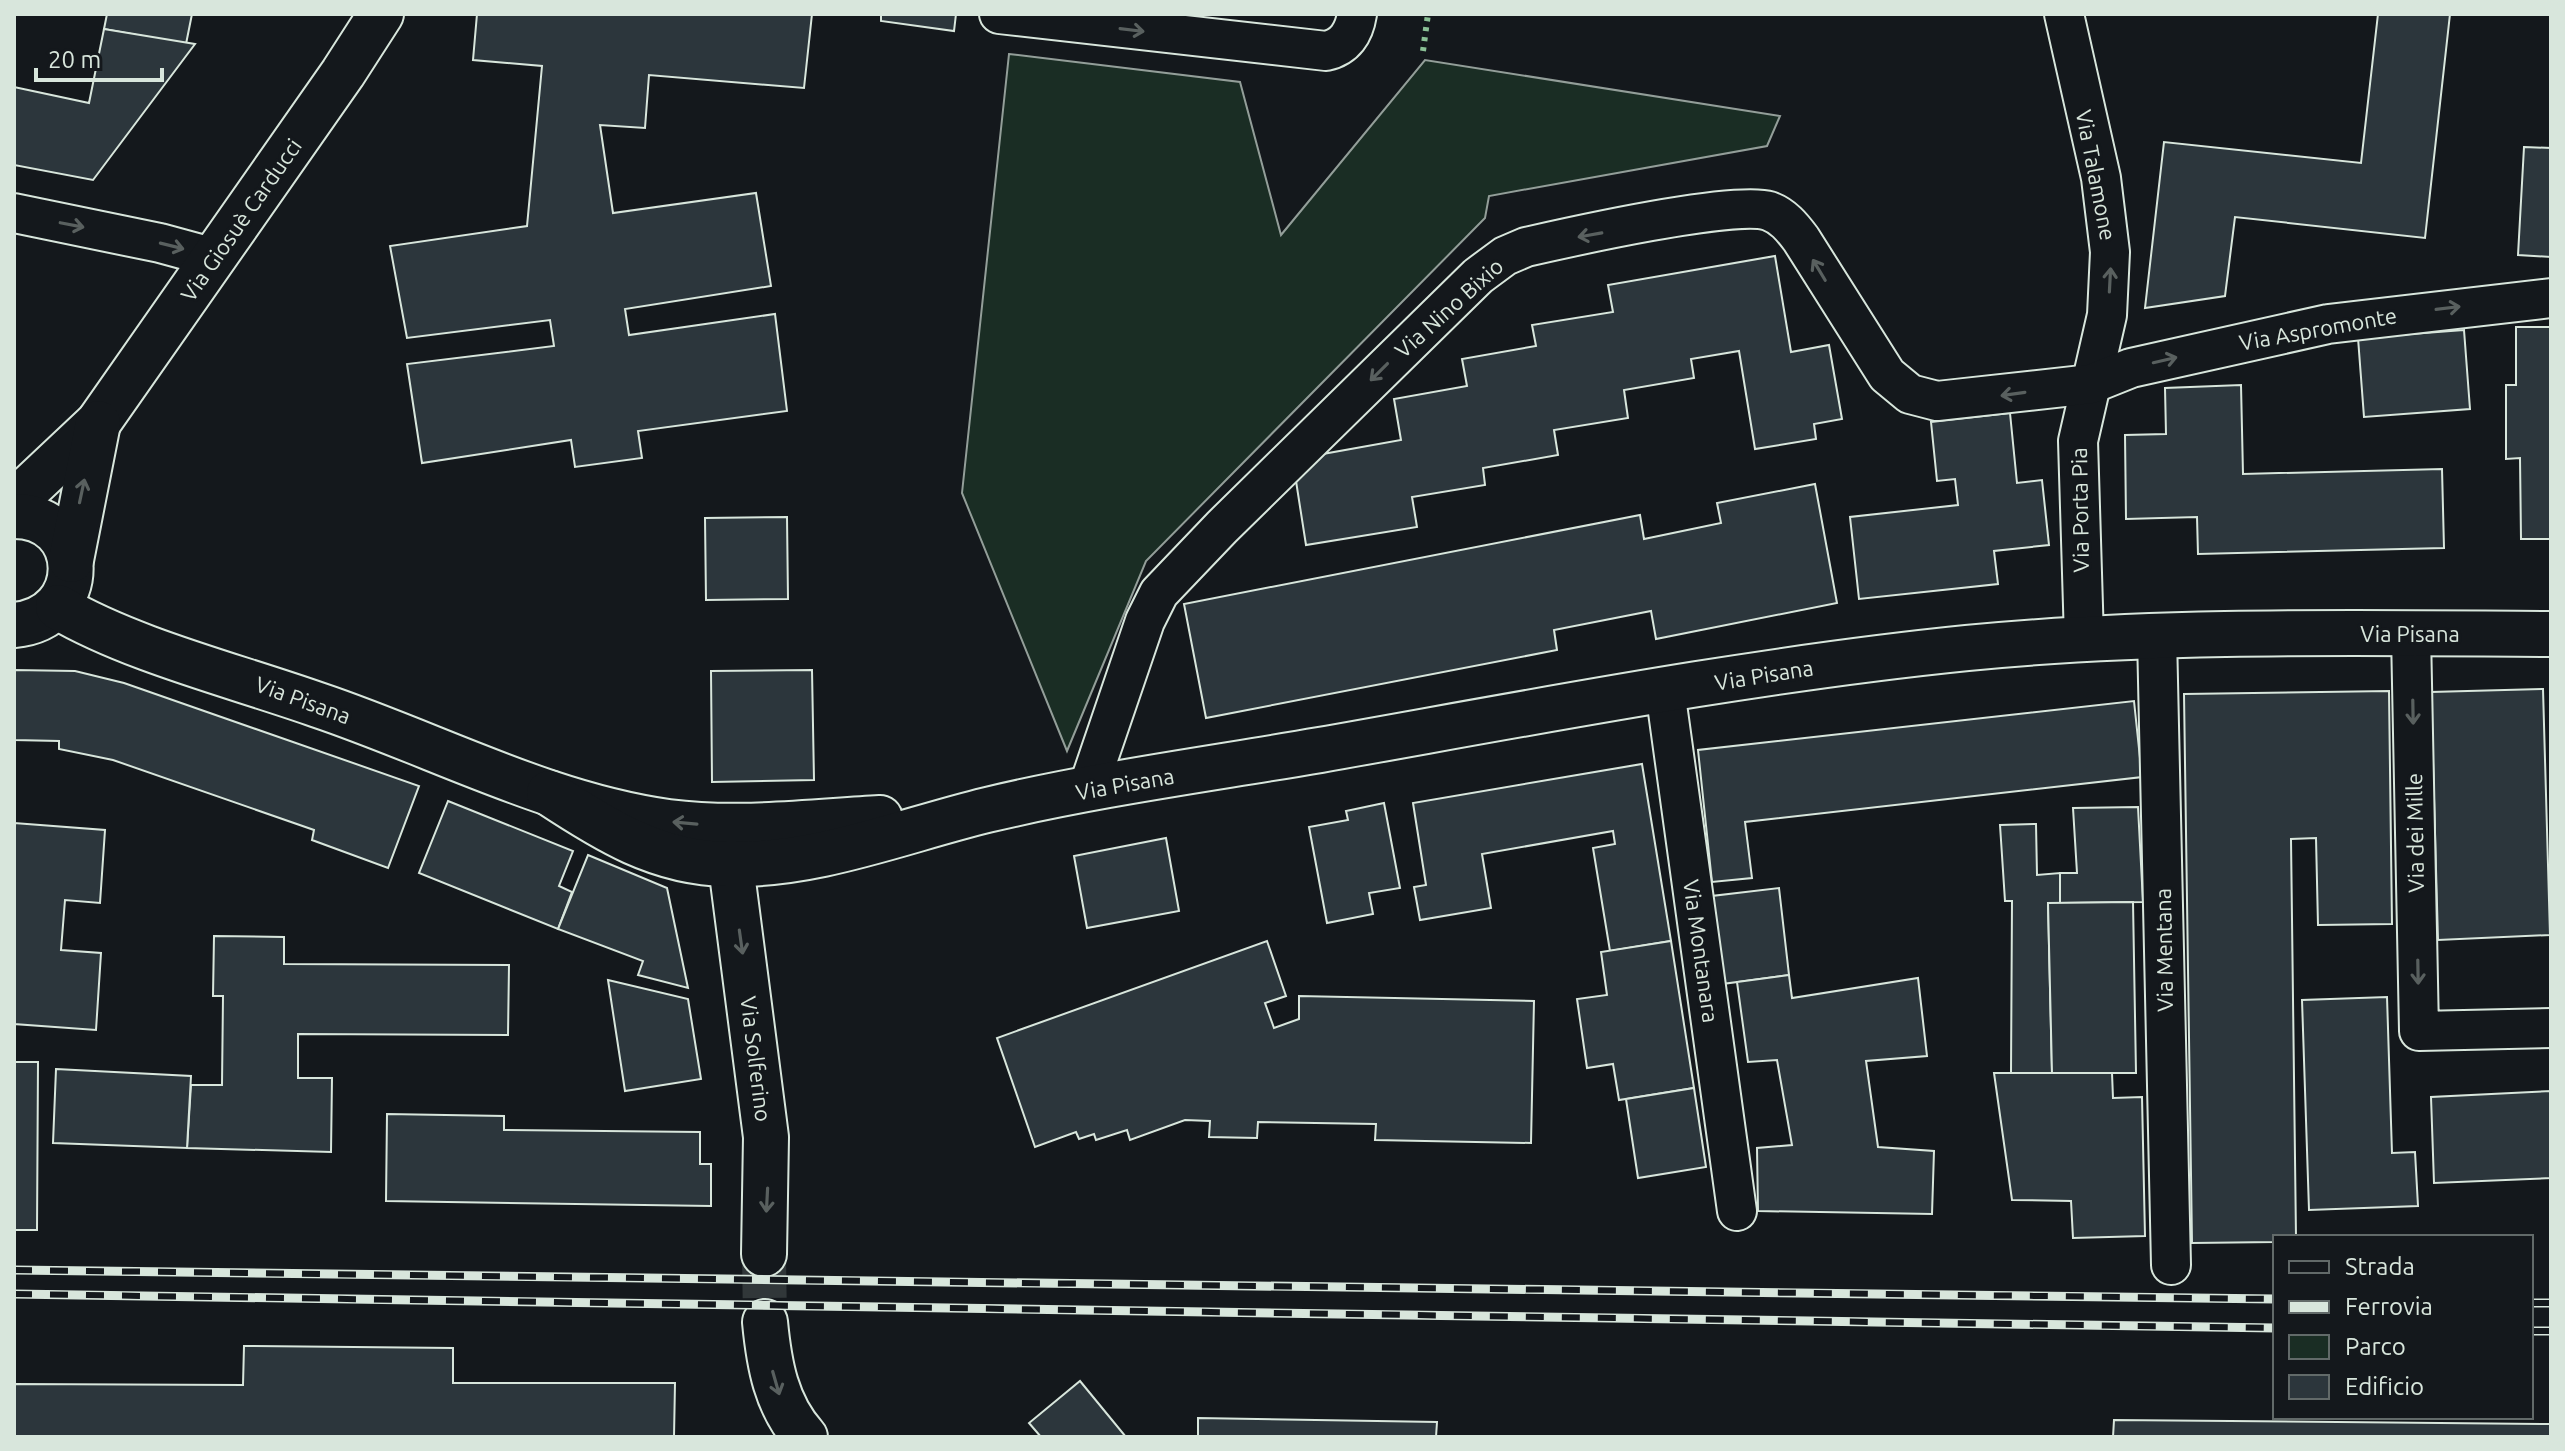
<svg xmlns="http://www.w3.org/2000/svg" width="2565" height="1451" font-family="Ubuntu,sans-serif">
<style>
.green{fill:#1a2d24;stroke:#939e99;stroke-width:2}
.building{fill:#2c363c;stroke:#d8e6dc;stroke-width:2}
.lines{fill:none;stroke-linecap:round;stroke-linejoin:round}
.tertiary-tunnel{stroke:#313739;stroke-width:44;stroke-dasharray:44 22;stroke-linecap:butt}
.minor-casing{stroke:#d8e6dc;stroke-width:42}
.tertiary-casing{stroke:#d8e6dc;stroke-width:48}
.secondary-casing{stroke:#d8e6dc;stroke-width:48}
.minor{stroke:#14181c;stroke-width:38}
.tertiary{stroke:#14181c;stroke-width:44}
.secondary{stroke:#14181c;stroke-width:44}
.rail-casing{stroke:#d8e6dc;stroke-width:9}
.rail{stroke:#14181c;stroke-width:6;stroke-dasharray:18;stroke-linecap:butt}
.hedge{stroke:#8ac095;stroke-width:6;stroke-dasharray:4 6;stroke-linecap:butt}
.oneway{stroke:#59605f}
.labels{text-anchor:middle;stroke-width:6;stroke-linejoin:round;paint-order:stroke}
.street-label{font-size:22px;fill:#d8e6dc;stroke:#14181c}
</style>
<rect width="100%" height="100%" fill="#14181c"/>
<polygon class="green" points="1009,54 1240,82 1281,235 1425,60 1780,116 1767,146 1489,196 1485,218 1146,561 1067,751 962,493"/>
<g class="building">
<polygon points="107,14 192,14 186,44 104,29"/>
<polygon points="477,14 812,14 804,88 649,75 645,128 600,125 613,213 756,193 771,286 625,309 629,335 775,314 787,411 638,431 642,458 575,467 571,440 422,463 407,364 554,346 550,320 407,338 390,246 527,226 542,66 473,60"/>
<polygon points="881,14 956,14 954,31 881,21"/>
<polygon points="2378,14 2450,14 2425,238 2235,217 2225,296 2145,308 2164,142 2361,163"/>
<polygon points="104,29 195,44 93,180 14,165 14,87 89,103"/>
<polygon points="2524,147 2551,148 2551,257 2518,255"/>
<polygon points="1775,256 1791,352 1829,345 1842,419 1814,424 1816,439 1755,449 1739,351 1691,359 1694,378 1624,390 1628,418 1554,430 1558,455 1483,468 1485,485 1412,497 1417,527 1306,545 1296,481 1323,454 1401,440 1394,399 1467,386 1462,359 1536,346 1532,325 1613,312 1608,285"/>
<polygon points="2516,327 2551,327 2551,539 2521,539 2520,458 2506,459 2506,385 2516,385"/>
<polygon points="2464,330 2470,409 2364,417 2358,338"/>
<polygon points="2241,385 2243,474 2442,469 2444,548 2198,554 2197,517 2126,519 2125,435 2166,434 2165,388"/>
<polygon points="2010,413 2017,483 2042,480 2049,545 1994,551 1998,584 1859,599 1850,517 1958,505 1955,479 1937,481 1931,422"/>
<polygon points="1815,484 1837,603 1656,639 1651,611 1554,630 1557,650 1206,718 1184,604 1640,515 1644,539 1721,523 1717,503"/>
<polygon points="787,517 788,599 706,600 705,518"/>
<polygon points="14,670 75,671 124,683 419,786 388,868 312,840 314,830 113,760 59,749 59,741 14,740"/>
<polygon points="812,670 814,780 712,782 711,671"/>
<polygon points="2543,689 2550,935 2438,940 2431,692"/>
<polygon points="2389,691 2392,924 2318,925 2316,838 2291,839 2296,1237 2275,1237 2275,1242 2192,1243 2184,694"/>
<polygon points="2134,701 2142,777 1745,822 1752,878 1712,882 1698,750"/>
<polygon points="1642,764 1671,941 1610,951 1593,848 1615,844 1613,831 1482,854 1491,908 1420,920 1414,887 1426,885 1413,803"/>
<polygon points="448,801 573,851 559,886 572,892 558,929 419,873"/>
<polygon points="1384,803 1400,888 1369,893 1373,914 1327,923 1309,827 1348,820 1346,811"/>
<polygon points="2138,807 2143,902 2060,903 2060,873 2077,873 2073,808"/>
<polygon points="14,823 105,830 100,903 65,900 61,950 101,953 96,1030 14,1024"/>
<polygon points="2036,824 2037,875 2060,873 2060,903 2048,903 2052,1073 2011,1073 2012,901 2005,901 2000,825"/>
<polygon points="1166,838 1179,911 1087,928 1074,856"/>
<polygon points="588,855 667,888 688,988 638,975 643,961 558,929"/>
<polygon points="1779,888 1789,975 1722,984 1712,896"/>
<polygon points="2133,902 2136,1073 2052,1073 2048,903"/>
<polygon points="214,936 284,937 284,964 509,965 508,1035 298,1034 298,1078 332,1078 331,1152 187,1148 191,1085 222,1085 223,996 213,996"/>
<polygon points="1267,941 1286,996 1265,1003 1274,1028 1299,1019 1299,996 1534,1001 1531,1143 1375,1140 1376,1124 1258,1122 1257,1138 1209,1137 1210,1121 1185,1120 1130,1140 1127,1130 1096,1140 1094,1134 1079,1139 1076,1132 1035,1147 997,1038"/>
<polygon points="1671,941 1694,1088 1619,1100 1613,1064 1587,1068 1577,999 1607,995 1601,952"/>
<polygon points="1789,975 1792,998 1918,978 1927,1056 1866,1061 1878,1147 1934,1151 1932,1214 1758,1211 1757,1148 1792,1145 1777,1060 1748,1062 1737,982"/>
<polygon points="608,980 688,999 701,1079 625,1091"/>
<polygon points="2387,997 2392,1153 2415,1152 2418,1206 2309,1210 2302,1000"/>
<polygon points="14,1062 38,1062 37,1230 14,1230"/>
<polygon points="56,1069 191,1076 187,1148 53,1143"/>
<polygon points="1994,1073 2112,1073 2113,1098 2142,1097 2145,1236 2073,1238 2071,1201 2012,1200"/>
<polygon points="1694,1088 1706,1167 1638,1178 1626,1099"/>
<polygon points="2551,1091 2551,1178 2434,1183 2431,1097"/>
<polygon points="387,1114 504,1116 504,1130 700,1132 700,1164 711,1164 711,1206 386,1201"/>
<polygon points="244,1346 453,1348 453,1383 675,1383 674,1437 14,1437 14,1384 243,1385"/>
<polygon points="1080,1381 1126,1437 1041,1437 1029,1423"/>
<polygon points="1198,1418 1437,1422 1436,1437 1198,1437"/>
<polygon points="2114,1420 2551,1424 2551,1437 2113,1437"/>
</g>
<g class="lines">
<polyline class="tertiary-tunnel" points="764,1254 765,1322"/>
<g class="minor-casing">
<g id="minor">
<path d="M999,14L1326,51C1345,47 1354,33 1357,14"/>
<polyline points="2064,14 2101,178 2110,252 2107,315 2078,441 2084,639"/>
<polyline points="14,213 160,243 215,258"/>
<polyline points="2411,634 2419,1031 2551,1028"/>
<polyline points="2157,636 2171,1265"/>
<polyline points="1665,690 1737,1211"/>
<path d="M1087,791L1145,621L1159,593L1222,527L1478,276L1505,256L1526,247C1570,237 1734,200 1769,211C1783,216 1792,227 1801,239L1887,375L1910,394L1937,401L2091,384L2131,368L2328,324L2551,298"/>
</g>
</g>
<g class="tertiary-casing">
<g id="tertiary">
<polyline points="756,845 734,851 730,858 766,1137 764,1254"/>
<path d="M765,1322C769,1364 776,1405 805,1437"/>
</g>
</g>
<g class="secondary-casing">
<g id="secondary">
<polyline points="14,502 98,423 343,73 381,14"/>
<path d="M14,516C88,516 91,618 14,625"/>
<polyline points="71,560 98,423"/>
<path d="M58,607C131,650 236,676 318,705C434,744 546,805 668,822C739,831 810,822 880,818"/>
<path d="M549,793C605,830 658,863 727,864C817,866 901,831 987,810C1096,784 1209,769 1320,750C1535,712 1750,670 1967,648C2161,629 2357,633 2551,634"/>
</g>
</g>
<use href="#minor" class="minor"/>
<use href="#tertiary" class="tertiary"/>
<use href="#secondary" class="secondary"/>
<g class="rail-casing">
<g id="rail">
<polyline points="14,1270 2275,1299"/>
<polyline points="14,1294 2275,1328"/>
<polyline points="2531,1303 2551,1303"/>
<polyline points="2531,1331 2551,1331"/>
</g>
</g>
<use href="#rail" class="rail"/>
<polyline class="hedge" points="1423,51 1428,14"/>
</g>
<defs><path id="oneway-shaft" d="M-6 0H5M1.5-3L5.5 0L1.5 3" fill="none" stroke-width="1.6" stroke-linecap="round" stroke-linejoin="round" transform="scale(2)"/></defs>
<g class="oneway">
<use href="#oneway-shaft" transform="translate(1132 30) rotate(7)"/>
<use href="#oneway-shaft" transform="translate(72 225) rotate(11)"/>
<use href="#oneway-shaft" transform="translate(1590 235) rotate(170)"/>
<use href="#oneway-shaft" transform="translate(172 246) rotate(14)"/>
<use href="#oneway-shaft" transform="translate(1819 270) rotate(-121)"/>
<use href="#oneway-shaft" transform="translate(2110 280) rotate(-87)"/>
<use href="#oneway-shaft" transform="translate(2448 308) rotate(-7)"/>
<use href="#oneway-shaft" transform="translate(2165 360) rotate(-13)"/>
<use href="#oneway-shaft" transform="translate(1379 372) rotate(135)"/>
<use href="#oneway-shaft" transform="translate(2013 394) rotate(172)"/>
<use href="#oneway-shaft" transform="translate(82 491) rotate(-78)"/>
<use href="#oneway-shaft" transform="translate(2413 712) rotate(89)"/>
<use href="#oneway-shaft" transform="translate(685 823) rotate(-175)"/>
<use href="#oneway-shaft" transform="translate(741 942) rotate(82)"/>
<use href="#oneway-shaft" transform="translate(2418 972) rotate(89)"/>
<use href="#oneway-shaft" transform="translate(767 1200) rotate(93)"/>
<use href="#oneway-shaft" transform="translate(776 1383) rotate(74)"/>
</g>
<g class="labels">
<g class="street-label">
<text transform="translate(2096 175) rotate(79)" y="8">Via Talamone</text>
<text transform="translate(241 220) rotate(-55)" y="8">Via Giosuè Carducci</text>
<text transform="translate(1449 308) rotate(-42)" y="8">Via Nino Bixio</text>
<text transform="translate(2318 329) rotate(-10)" y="8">Via Aspromonte</text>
<text transform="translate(2080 510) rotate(-91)" y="8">Via Porta Pia</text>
<text x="2410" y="642">Via Pisana</text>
<text transform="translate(1764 675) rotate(-9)" y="8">Via Pisana</text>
<text transform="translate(303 700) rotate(20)" y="8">Via Pisana</text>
<text transform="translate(1125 784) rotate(-10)" y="8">Via Pisana</text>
<text transform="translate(2415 833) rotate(-91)" y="8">Via dei Mille</text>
<text transform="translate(2164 950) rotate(-91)" y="8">Via Mentana</text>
<text transform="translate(1701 951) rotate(82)" y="8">Via Montanara</text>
<text transform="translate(756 1059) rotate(83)" y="8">Via Solferino</text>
</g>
</g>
<rect width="2565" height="1451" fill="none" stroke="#d8e6dc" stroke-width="32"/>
<rect x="2273" y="1235" width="260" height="184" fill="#14181c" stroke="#626a69" stroke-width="2"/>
<rect x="2289" y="1261" width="40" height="12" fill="#14181c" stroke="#626a69" stroke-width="2"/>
<text x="2345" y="1275" font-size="24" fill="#d8e6dc">Strada</text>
<rect x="2289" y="1301" width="40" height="12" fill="#d8e6dc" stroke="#626a69" stroke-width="2"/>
<text x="2345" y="1315" font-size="24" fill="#d8e6dc">Ferrovia</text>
<rect x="2289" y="1335" width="40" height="24" fill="#1a2d24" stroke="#626a69" stroke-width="2"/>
<text x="2345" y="1355" font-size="24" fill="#d8e6dc">Parco</text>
<rect x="2289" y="1375" width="40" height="24" fill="#2c363c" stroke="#626a69" stroke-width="2"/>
<text x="2345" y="1395" font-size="24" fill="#d8e6dc">Edificio</text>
<path d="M36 68v12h126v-12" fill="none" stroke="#d8e6dc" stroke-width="4"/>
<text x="48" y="68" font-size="24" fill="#d8e6dc" stroke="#14181c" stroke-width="6" paint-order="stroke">20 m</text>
</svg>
